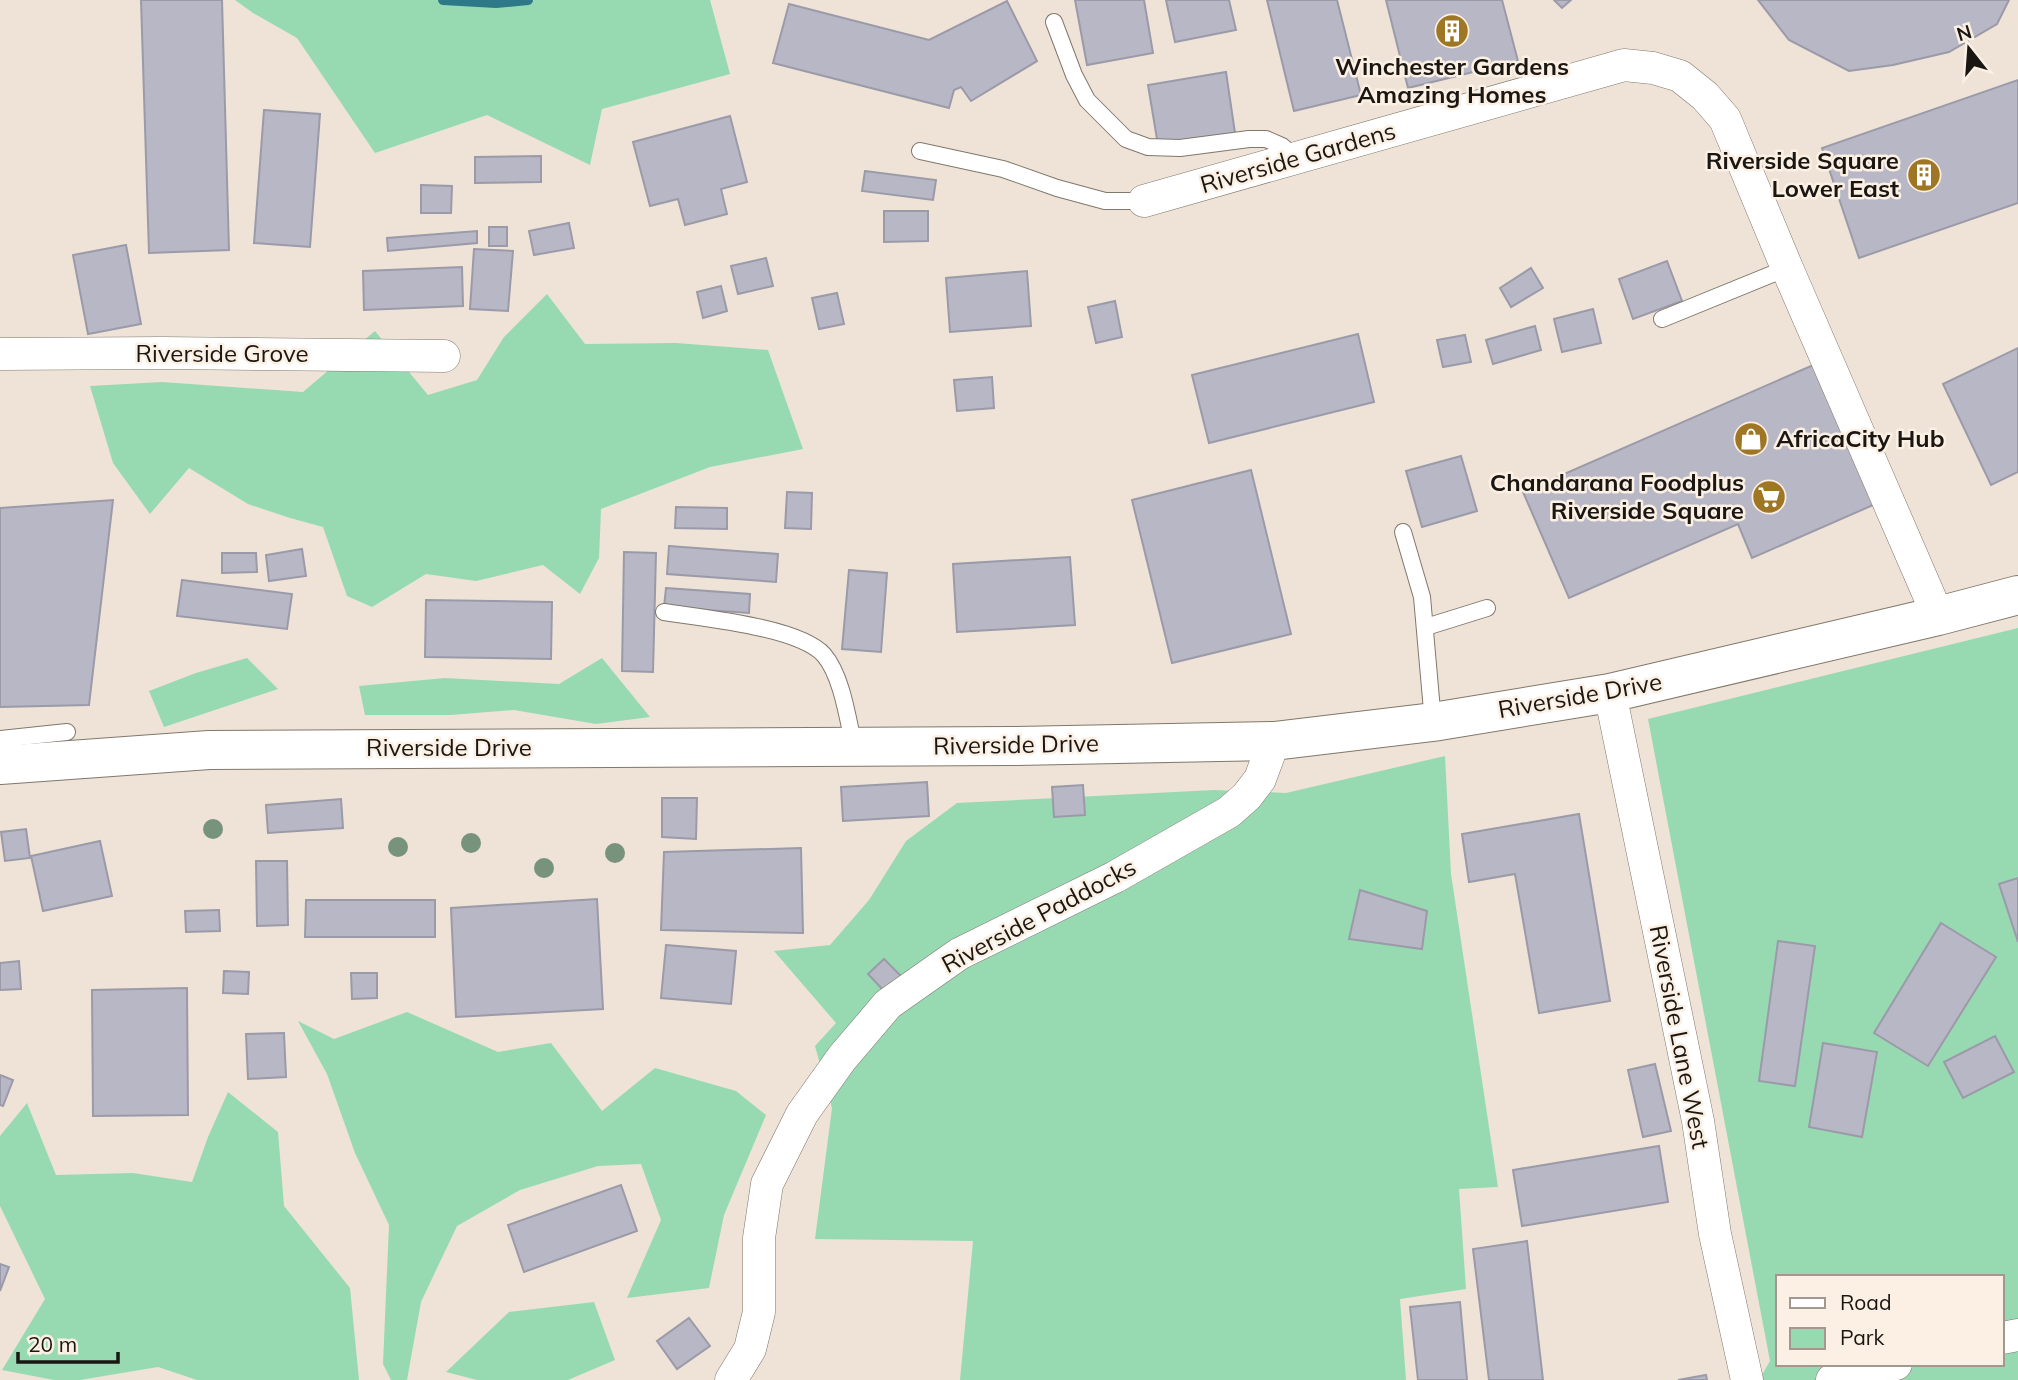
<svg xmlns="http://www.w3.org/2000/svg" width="2018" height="1380" font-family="Mulish,sans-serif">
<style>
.green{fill:#97dab2;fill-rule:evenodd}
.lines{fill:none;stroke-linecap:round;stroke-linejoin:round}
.stream{stroke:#2e7988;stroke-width:10}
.building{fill:#b8b7c6;stroke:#9b9aa9;stroke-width:2}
.lane-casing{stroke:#81776b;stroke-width:18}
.street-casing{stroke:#81776b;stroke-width:33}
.secondary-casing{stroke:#81776b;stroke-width:40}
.lane{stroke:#fff;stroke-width:16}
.street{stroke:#fff;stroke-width:32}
.secondary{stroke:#fff;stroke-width:38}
.tree{fill:#77937c}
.labels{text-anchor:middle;stroke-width:5;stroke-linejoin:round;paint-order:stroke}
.poi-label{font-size:24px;font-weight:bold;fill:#1a1612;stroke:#fbf0e3;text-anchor:end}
.street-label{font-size:24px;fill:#1a1612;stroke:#fbf0e3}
</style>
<rect width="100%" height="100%" fill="#eee3d6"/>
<g class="green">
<polygon points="235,0 710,0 730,74 602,109 590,165 487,115 375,153 297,38 253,13"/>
<polygon points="547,294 585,344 676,343 768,350 803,449 710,467 601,509 599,558 580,594 543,565 476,581 426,574 372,607 347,596 323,527 290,518 248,504 189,468 150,514 113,463 90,386 162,382 303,392 375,331 428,395 477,380 504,337"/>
<path d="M2018,628V1380H1759L1770,1361L1648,719ZM1778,1277H2002V1364H1778Z"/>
<polygon points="247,658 278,689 164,727 149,691 196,673"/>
<polygon points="602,658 650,717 596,724 514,710 451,715 365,715 359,686 445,678 559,684"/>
<polygon points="1445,756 1451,874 1498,1187 1459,1189 1466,1289 1400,1299 1406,1380 960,1380 973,1241 815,1239 832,1108 815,1046 836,1023 774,951 830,945 869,900 906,841 957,803 1214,790 1286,793"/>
<polygon points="407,1012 498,1052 551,1043 602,1111 655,1068 736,1091 766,1115 724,1215 709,1288 627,1298 661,1220 641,1164 598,1166 520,1190 457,1226 421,1302 407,1380 391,1380 383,1364 389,1225 355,1153 327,1074 298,1021 334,1039"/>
<polygon points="228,1092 278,1132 284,1206 350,1288 359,1380 197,1380 158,1367 80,1380 54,1380 2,1370 45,1299 0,1206 0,1136 27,1103 56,1175 133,1173 192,1182 208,1137"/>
<polygon points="594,1302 615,1360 568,1380 477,1380 446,1372 509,1312"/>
</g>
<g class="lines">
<polyline class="stream" points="443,0 496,3 528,0"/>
</g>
<g class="building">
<polygon points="141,0 222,0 229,250 149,253"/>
<polygon points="1075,0 1144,0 1153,53 1087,65"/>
<polygon points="1166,0 1229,0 1236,30 1175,42"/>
<polygon points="1267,0 1337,0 1361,95 1294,111"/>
<polygon points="1386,0 1502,0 1518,61 1408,88"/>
<polygon points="1554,0 1571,0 1562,8"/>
<polygon points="1758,0 2009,0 1997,24 1949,52 1893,65 1849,71 1789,40"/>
<polygon points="1007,1 1037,61 971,101 961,87 954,90 949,108 773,63 789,4 929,40"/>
<polygon points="1226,72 1235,133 1158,145 1148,85"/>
<polygon points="2018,80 2018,203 1859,258 1822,148"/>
<polygon points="264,110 320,114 310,247 254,243"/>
<polygon points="730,116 747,182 721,189 727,214 685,225 678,199 650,206 633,142"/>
<polygon points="541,156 541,182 475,183 475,157"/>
<polygon points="865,171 936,180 933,200 862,191"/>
<polygon points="421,185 452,186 451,213 421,213"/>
<polygon points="884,211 928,211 928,241 884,242"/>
<polygon points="569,223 574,248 534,255 529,231"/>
<rect x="489" y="227" width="18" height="19"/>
<polygon points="477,231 477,243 388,251 387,238"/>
<polygon points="126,245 141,324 88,334 73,255"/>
<polygon points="474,249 513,251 508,311 470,309"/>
<polygon points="766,258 773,286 738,294 731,266"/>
<polygon points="1667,261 1682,301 1633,319 1619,279"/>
<polygon points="462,267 463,306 364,310 363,271"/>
<polygon points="1531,268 1543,288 1511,307 1500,288"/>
<polygon points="1027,271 1031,326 950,332 946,278"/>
<polygon points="721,286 727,311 703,318 697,292"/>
<polygon points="837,293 844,324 819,329 812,298"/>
<polygon points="1115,301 1122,337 1096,343 1088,307"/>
<polygon points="1593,309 1601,343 1562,352 1554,319"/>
<polygon points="1535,326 1541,350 1493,364 1486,340"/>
<polygon points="1358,334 1374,402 1209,443 1192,375"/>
<polygon points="1465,335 1471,362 1443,367 1437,340"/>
<polygon points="2018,348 2018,472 1991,485 1943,384"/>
<polygon points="1820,362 1880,502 1752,558 1738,524 1569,598 1523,492"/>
<polygon points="992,377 994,408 957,411 954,380"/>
<polygon points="1461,456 1477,511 1422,527 1406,471"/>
<polygon points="1251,470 1291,634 1172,663 1132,500"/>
<polygon points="787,492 812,493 811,529 785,528"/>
<polygon points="113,500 89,705 0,707 0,508"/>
<polygon points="676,507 727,508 727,529 675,528"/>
<polygon points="669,546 778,554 776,582 667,574"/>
<polygon points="302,549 306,576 269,581 266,555"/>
<polygon points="624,552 656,553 653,672 622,671"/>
<polygon points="222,553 256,553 257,572 222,573"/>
<polygon points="1070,557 1075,625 957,632 953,564"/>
<polygon points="849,570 887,573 881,652 842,649"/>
<polygon points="182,580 292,594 287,629 177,616"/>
<polygon points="666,588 750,594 749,613 664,607"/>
<polygon points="426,600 552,602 551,659 425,657"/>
<polygon points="927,782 929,816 843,821 841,787"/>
<polygon points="1083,785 1085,815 1054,817 1052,787"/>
<polygon points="662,798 697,798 696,839 662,837"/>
<polygon points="341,799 343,828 268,833 266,805"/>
<polygon points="1579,814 1610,1001 1539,1013 1515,874 1469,882 1462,834"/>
<polygon points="26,829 30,858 5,861 1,832"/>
<polygon points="100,841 112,896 43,911 31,856"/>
<polygon points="801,848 803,933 661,930 664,852"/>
<polygon points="256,861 287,861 288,925 257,926"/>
<polygon points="2018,878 2018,942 1999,884"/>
<polygon points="1360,890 1427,911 1422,949 1349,939"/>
<polygon points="597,899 603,1009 456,1017 451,908"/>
<polygon points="306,900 435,900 435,937 305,937"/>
<polygon points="219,910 220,931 186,932 185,911"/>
<polygon points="1941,923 1996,957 1928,1066 1874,1033"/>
<polygon points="1778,941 1815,946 1795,1086 1759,1081"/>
<polygon points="666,945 736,951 731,1004 661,998"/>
<polygon points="884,959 901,976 885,992 868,974"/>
<polygon points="19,961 21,989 0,990 0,963"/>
<polygon points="224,971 249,972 248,994 223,993"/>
<polygon points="351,973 377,973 377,998 352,999"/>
<polygon points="187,988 188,1115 93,1116 92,990"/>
<polygon points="284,1033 286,1077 248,1079 246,1034"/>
<polygon points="1995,1036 2014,1072 1963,1098 1944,1062"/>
<polygon points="1823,1043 1877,1052 1862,1137 1809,1127"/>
<polygon points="1655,1064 1671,1131 1643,1137 1628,1070"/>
<polygon points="0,1075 13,1080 3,1106 0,1105"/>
<polygon points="1659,1146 1668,1202 1522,1226 1513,1170"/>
<polygon points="621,1185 637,1231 524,1272 508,1225"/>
<polygon points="1527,1241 1543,1380 1489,1380 1473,1249"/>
<polygon points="0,1264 9,1267 0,1291"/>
<polygon points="1460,1302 1467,1380 1418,1380 1410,1307"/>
<polygon points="689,1318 710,1346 677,1369 657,1341"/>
<polygon points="1706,1375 1707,1380 1678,1380"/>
</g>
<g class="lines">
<g class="lane-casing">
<g id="lane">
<polyline points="1054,22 1074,75 1087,100 1126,139 1148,147 1180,148 1249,139 1266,139 1282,146 1296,158"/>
<polyline points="920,151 1003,169 1057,188 1105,201 1144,201"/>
<polyline points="1662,319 1787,268"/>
<polyline points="1403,532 1422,597 1433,722"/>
<path d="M664,612C702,618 799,627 824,655C842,676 848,720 854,747"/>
<polyline points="1426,627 1487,608"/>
<polyline points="0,739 67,732"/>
</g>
</g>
<g class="street-casing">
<g id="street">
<polyline points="1144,201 1624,65 1653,68 1680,76 1705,96 1725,119 1787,268 1938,616"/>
<polyline points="0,354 163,353 444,356"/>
<polyline points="1610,693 1698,1121 1715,1234 1747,1380"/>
<polyline points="2002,1338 2018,1335"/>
<polyline points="731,1380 750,1349 759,1312 759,1238 767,1184 802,1114 842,1058 888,1004 959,954 1115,877 1229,812 1247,796 1260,779 1274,741"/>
<polyline points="1832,1380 1896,1364"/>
</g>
</g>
<g class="secondary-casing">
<polyline id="secondary" points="0,765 209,750 1012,746 1274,741 1433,722 1610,693 1938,616 2018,595"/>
</g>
<use href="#lane" class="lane"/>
<use href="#street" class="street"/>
<use href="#secondary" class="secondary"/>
</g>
<g class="tree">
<circle cx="213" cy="829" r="10"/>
<circle cx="471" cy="843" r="10"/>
<circle cx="398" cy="847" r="10"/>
<circle cx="615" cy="853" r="10"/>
<circle cx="544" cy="868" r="10"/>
</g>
<defs>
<g id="building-disc" transform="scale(1.75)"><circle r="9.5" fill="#9e7624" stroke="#fbf0e3"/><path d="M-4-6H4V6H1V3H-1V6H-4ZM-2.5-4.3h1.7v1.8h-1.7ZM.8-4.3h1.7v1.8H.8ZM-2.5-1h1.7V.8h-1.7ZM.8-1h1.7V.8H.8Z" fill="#fff"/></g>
<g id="shop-disc" transform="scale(1.75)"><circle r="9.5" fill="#9e7624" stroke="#fbf0e3"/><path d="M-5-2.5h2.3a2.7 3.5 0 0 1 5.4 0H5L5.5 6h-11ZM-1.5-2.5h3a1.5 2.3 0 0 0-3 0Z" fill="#fff"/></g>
<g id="supermarket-disc" transform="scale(1.75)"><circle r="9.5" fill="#9e7624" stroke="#fbf0e3"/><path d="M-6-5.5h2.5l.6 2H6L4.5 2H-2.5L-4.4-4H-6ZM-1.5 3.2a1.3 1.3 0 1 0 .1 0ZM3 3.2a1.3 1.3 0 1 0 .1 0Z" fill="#fff"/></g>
</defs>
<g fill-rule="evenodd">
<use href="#building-disc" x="1452" y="31"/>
<use href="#building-disc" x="1924" y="175"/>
<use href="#shop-disc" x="1751" y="439"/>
<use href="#supermarket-disc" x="1769" y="497"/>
</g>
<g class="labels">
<g class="poi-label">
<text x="1452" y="75" text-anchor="middle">Winchester Gardens<tspan x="1452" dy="28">Amazing Homes</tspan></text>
<text x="1899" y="169">Riverside Square<tspan x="1899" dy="28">Lower East</tspan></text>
<text x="1776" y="447" text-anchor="start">AfricaCity Hub</text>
<text x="1744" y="491">Chandarana Foodplus<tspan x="1744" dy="28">Riverside Square</tspan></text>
</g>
<g class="street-label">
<text transform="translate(1298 158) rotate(-16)" y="8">Riverside Gardens</text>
<text x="222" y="362">Riverside Grove</text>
<text transform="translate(1580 696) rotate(-10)" y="8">Riverside Drive</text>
<text transform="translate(1016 745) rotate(-1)" y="8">Riverside Drive</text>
<text x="449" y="756">Riverside Drive</text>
<text transform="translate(1039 916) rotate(-28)" y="8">Riverside Paddocks</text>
<text transform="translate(1679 1037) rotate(79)" y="8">Riverside Lane West</text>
</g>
</g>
<rect x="1776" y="1275" width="228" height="91" fill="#fbf0e3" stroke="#a1998f" stroke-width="2"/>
<rect x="1790" y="1298" width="35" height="10" fill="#ffffff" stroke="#a1998f" stroke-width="2"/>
<text x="1840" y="1310" font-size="21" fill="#1a1612">Road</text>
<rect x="1790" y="1328" width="35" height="21" fill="#97dab2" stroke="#a1998f" stroke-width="2"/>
<text x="1840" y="1345" font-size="21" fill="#1a1612">Park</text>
<g transform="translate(1969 49) rotate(343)" stroke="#fbf0e3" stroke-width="5" paint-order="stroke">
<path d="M0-5L12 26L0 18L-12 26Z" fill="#1a1612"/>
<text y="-10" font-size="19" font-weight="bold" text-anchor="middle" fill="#1a1612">N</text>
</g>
<path d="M18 1352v10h100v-10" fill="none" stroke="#1a1612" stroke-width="3.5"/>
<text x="28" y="1352" font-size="21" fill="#1a1612" stroke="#fbf0e3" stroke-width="5" paint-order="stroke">20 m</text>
</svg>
